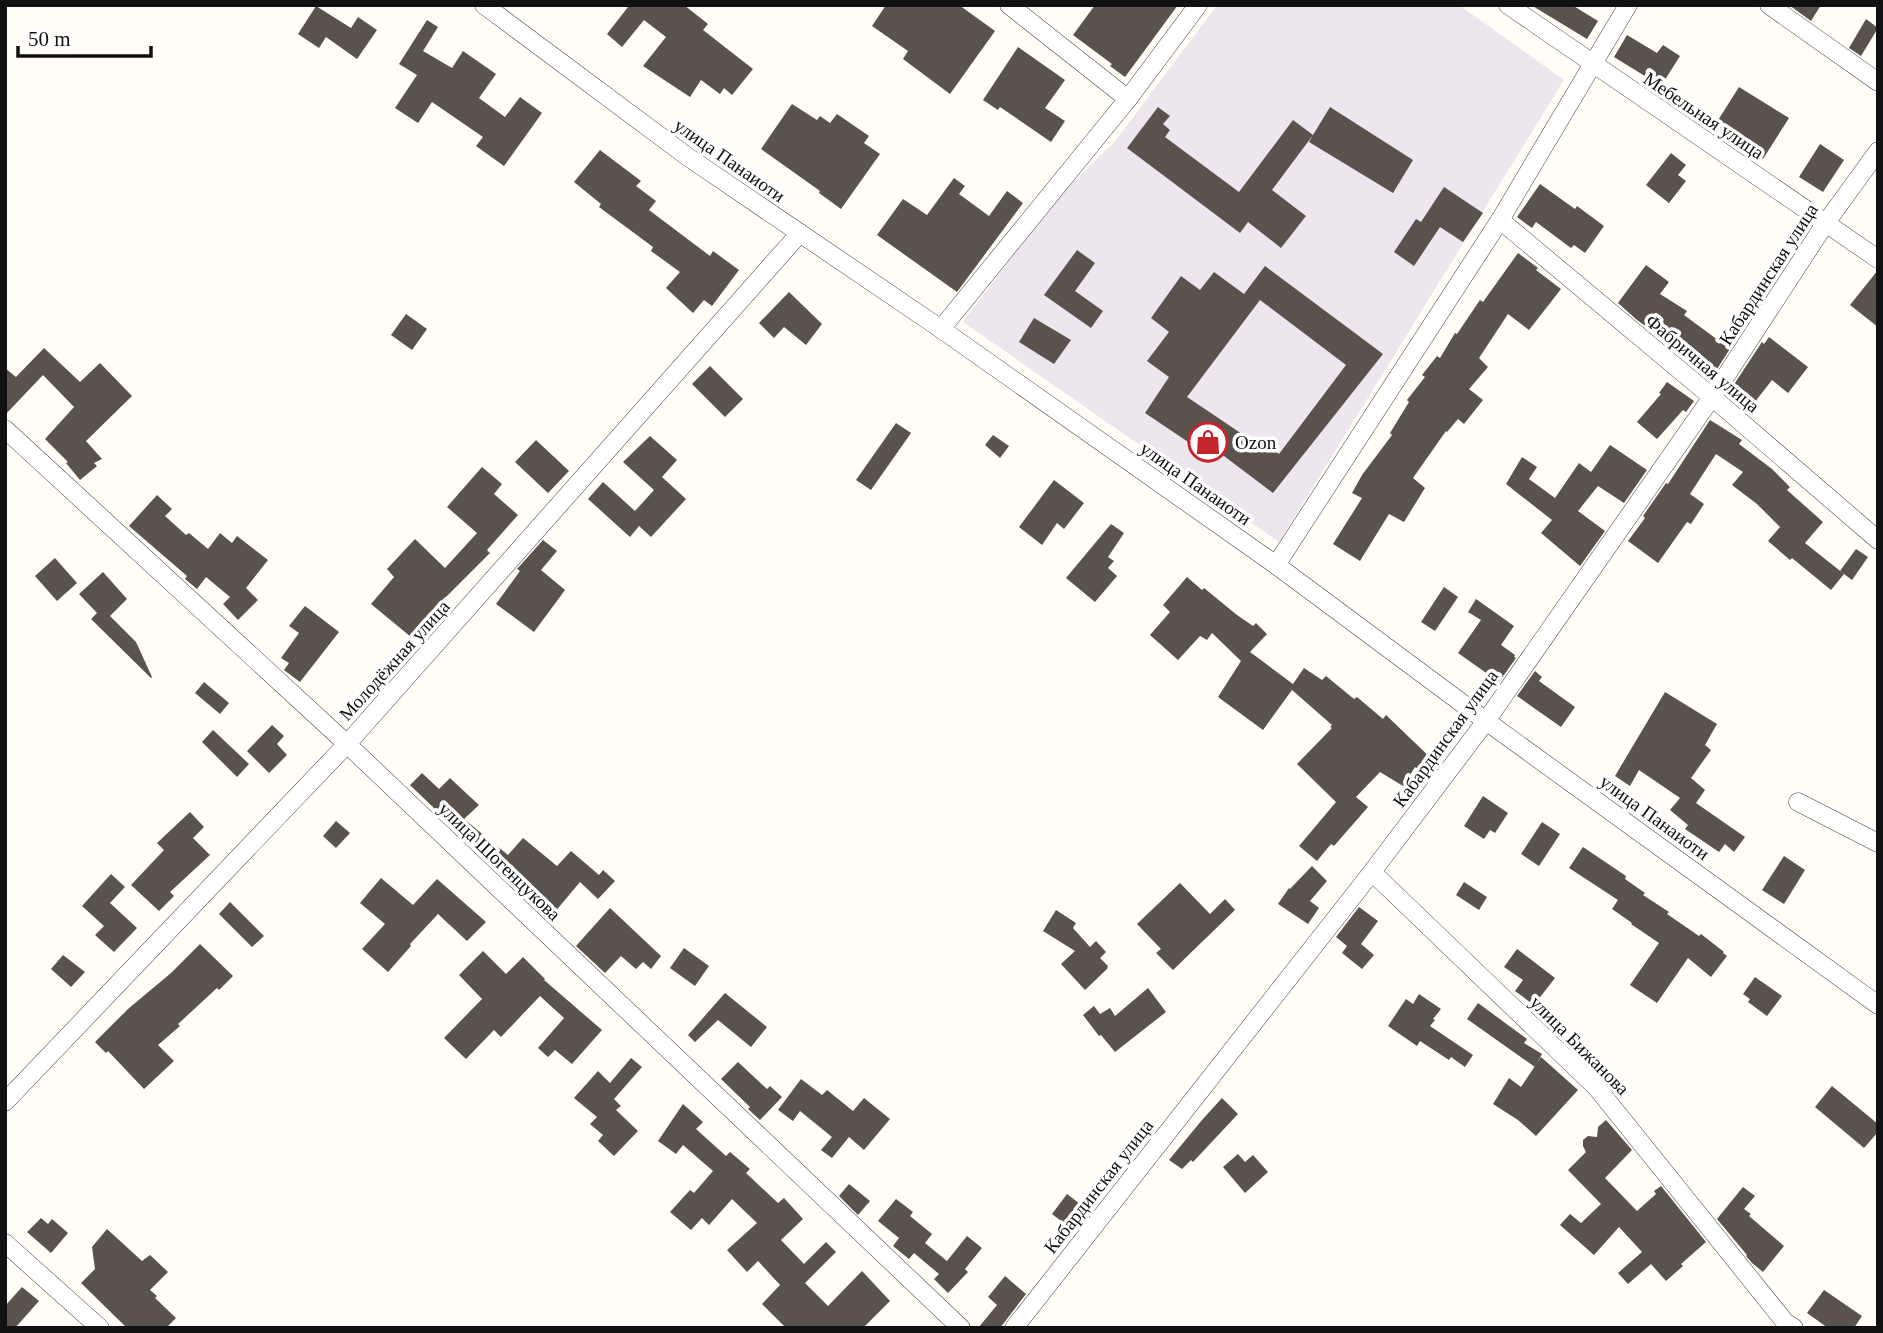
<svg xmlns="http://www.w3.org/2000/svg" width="1883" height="1333" font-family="Georgia,serif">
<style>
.industrial{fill:#eee6ef}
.building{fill:#5a524d;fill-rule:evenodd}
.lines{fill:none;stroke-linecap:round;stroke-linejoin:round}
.minor-casing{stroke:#444;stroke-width:19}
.minor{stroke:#fff;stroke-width:18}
.labels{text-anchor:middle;stroke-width:7;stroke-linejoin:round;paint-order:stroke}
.street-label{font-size:19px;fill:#111;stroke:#fff}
.poi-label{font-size:19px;fill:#111;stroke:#fff;text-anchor:start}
</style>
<rect width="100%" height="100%" fill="#fffdf5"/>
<polygon class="industrial" points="1217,5 1459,5 1564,80 1279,542 963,322 1055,200 1116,140"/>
<g class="building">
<polygon points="625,5 684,5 708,24 703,30 753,69 732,95 724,88 720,94 701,80 690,97 643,66 666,37 644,20 622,47 607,34 628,7"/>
<polygon points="886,5 959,5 995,31 950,94 903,59 908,51 872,26"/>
<polygon points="1095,5 1178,5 1125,77 1110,66 1112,64 1073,35"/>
<polygon points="1531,5 1572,5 1598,21 1587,39"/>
<polygon points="1789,5 1821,5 1811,21"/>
<polygon points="316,6 351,28 358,17 377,30 357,59 326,37 319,48 298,34"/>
<polygon points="1866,19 1878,28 1861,56 1849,48"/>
<polygon points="427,20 438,27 423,51 452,68 463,51 496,74 479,98 505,117 520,97 542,113 504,166 476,146 483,137 432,102 418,123 395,108 417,75 399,64"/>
<polygon points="1627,35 1657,53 1663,45 1680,56 1661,86 1614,57"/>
<polygon points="1018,47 1065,80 1045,108 1065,121 1051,142 1000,107 998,110 983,100"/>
<polygon points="1739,87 1789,118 1763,159 1742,145 1744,142 1715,125"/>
<polygon points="792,104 817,120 820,116 830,123 837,114 869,136 864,143 880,154 841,209 819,193 820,191 761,149"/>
<polygon points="1158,107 1170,116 1163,124 1170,130 1165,137 1239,192 1293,120 1313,135 1330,107 1413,160 1393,193 1309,142 1313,135 1272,190 1306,216 1281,248 1248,222 1240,233 1127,148"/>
<polygon points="1820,144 1844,160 1823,192 1799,177"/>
<polygon points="600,150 641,181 636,186 656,201 649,210 710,256 713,251 739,270 712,306 704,300 693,313 666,288 680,272 651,251 653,247 599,207 601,204 574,182"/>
<polygon points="1671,153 1686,165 1678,175 1686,181 1669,203 1646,185"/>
<polygon points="954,178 965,186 959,194 989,216 1007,191 1023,203 957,292 877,235 903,199 927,215"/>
<polygon points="1540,184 1575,209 1577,206 1604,226 1585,253 1574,245 1571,248 1536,222 1532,228 1517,217"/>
<polygon points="1444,187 1483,213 1463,242 1440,227 1414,266 1394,252 1416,219 1421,222"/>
<polygon points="1077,250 1095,263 1075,291 1103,311 1091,328 1044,295"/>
<polygon points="1518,253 1538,268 1536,270 1561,289 1529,330 1508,314 1479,358 1488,367 1469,389 1483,400 1464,424 1458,419 1447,432 1446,431 1413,478 1425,488 1404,522 1389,514 1360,561 1333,544 1362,498 1352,493 1362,475 1392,435 1390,433 1409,402 1407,400 1425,377 1422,375 1437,356 1440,358 1455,333 1457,334 1480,300 1483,302"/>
<polygon points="1646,265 1669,282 1660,294 1687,311 1684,315 1722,343 1734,324 1742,330 1710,380 1702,374 1705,368 1637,320 1618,303"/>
<path d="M1265,266L1383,354L1273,493L1220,453L1215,460L1145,413L1169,377L1147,361L1169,332L1151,318L1181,276L1200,290L1214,272L1244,294ZM1260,300L1346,365L1279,454L1260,439L1257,444L1187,397Z"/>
<polygon points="1878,270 1878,327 1850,305"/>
<polygon points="789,292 822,324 806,345 784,327 774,338 759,323"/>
<polygon points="406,314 427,329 412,350 391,335"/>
<polygon points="1034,318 1071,340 1054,364 1019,342"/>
<polygon points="1769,337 1808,367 1788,393 1772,380 1747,412 1727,395 1762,342 1764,344"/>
<polygon points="44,348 80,382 100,363 132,396 86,441 102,459 94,463 97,466 80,480 66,463 68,462 45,439 74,407 43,375 5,415 5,368 16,377"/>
<polygon points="710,366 743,399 725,417 692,384"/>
<polygon points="1667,382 1694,401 1686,412 1683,410 1657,439 1637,422 1661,394 1659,393"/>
<polygon points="1710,420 1742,440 1739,444 1772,469 1790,487 1787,490 1823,522 1805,543 1844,574 1831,590 1792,558 1790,560 1768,541 1780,527 1757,504 1732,485 1743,472 1716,454 1690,494 1704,504 1691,524 1687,522 1658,563 1628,541 1645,518 1643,516 1666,483 1668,484"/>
<polygon points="896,423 911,433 871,490 856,480"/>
<polygon points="993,435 1009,446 1000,458 985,445"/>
<polygon points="650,436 677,460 662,477 686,499 651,537 639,526 630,537 588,499 603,482 635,511 654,490 623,462"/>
<polygon points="536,440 569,471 548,493 515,462"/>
<polygon points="1610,445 1647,470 1624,503 1598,486 1578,511 1605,531 1580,566 1541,533 1552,520 1506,484 1522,457 1537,467 1529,479 1555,498 1579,463 1591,472"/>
<polygon points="482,467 502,484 494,494 518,515 487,550 490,553 446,597 445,597 411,637 371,604 394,577 387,569 415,539 445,568 477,533 447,507"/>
<polygon points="1054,480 1084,503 1064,529 1057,523 1042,545 1019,527"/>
<polygon points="157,495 172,509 165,516 186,535 189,533 208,549 220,533 232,543 237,536 268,560 246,588 258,600 238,620 223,604 230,597 206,577 197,589 185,579 187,576 129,526"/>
<polygon points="1111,524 1124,533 1108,557 1114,561 1108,568 1117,576 1095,602 1066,578"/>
<polygon points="543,540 557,551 541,570 565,590 534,632 496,604 520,571 517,569"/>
<polygon points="1856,549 1868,557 1852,580 1840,571"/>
<polygon points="55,558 77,583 57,601 35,576"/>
<polygon points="103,572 127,599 110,616 136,642 152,677 151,678 91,619 97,613 79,594"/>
<polygon points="1187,577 1202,590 1204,588 1237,615 1253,626 1256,623 1267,634 1250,652 1293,684 1304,668 1322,680 1326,676 1354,699 1357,697 1383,719 1386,715 1436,763 1427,776 1415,767 1403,786 1380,772 1356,797 1368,807 1334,846 1331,844 1317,861 1299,846 1336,802 1297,764 1332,728 1330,727 1332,725 1292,690 1263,730 1218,697 1241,661 1212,633 1207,640 1200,636 1178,660 1150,635 1170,612 1163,605"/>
<polygon points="1444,587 1458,597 1435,631 1421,622"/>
<polygon points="1476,599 1514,626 1501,645 1515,655 1514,657 1516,658 1499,682 1458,653 1481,620 1468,612"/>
<polygon points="305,606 339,632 300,682 284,670 289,663 281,658 299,633 289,626"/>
<polygon points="1535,671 1542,677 1539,681 1575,707 1561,727 1517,696"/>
<polygon points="204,682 229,703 220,714 195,693"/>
<polygon points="1665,692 1717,724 1705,745 1711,750 1691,778 1705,790 1696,803 1745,837 1734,852 1725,844 1719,852 1685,829 1688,825 1670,810 1680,798 1639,770 1630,786 1615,776"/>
<polygon points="272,725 284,736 277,744 287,755 269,773 247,751"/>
<polygon points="213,730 249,764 237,777 202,742"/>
<polygon points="422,773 439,789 450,778 467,794 479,805 464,819 508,855 523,838 557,866 571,851 599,875 603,870 615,881 598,899 580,882 549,919 534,906 542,897 516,875 512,880 492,863 491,865 466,842 468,839 436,808 435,809 410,785"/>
<polygon points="1483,796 1508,813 1495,833 1490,830 1484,839 1464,826"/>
<polygon points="190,812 204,827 193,838 210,855 170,892 174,896 159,911 131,885 164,850 157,843"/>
<polygon points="336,821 350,833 336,848 323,836"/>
<polygon points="1542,822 1560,834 1539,866 1521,854"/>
<polygon points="1583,847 1626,876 1625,879 1645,893 1643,895 1669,912 1667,914 1699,936 1701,934 1724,952 1723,953 1727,956 1711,977 1688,958 1657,1003 1630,985 1659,943 1631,924 1632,923 1612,909 1618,900 1569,868"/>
<polygon points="1784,856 1805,870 1784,904 1762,890"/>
<polygon points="1312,866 1327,881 1310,901 1319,908 1308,924 1278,904 1289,888 1290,889"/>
<polygon points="111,874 125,887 110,903 137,928 114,952 95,935 104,926 82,906"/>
<polygon points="381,878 413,905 437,879 486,922 467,941 438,914 410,944 411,946 388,972 362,949 385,924 360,903"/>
<polygon points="1464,882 1487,897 1479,910 1456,895"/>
<polygon points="1180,883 1210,914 1225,899 1235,910 1173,970 1156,953 1161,949 1137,924"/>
<polygon points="230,902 264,936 252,947 219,914"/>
<polygon points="1359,907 1378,921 1361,944 1374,955 1362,969 1342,953 1347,946 1336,937"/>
<polygon points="610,908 661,956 651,969 643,962 636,969 621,956 605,973 576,946"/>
<polygon points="1056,910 1076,923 1073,928 1090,947 1096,941 1106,952 1100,958 1108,966 1107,969 1085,990 1061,964 1075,951 1043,931"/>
<polygon points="200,944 233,976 219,990 217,988 178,1024 180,1026 158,1045 174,1061 144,1089 108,1051 106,1053 95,1042 128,1009 171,973"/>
<polygon points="684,948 709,966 695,986 670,968"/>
<polygon points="1517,949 1555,978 1534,1005 1515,991 1523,980 1504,967"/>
<polygon points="483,951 506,974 523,957 545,979 544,980 602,1030 572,1064 555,1050 548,1057 538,1048 564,1018 540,996 501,1037 494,1030 466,1059 444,1038 482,999 459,975"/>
<polygon points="63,955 85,972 71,987 51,969"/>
<polygon points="1755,977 1782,996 1767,1016 1748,1002 1750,999 1743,994"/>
<polygon points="1148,988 1166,1012 1115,1052 1101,1035 1099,1036 1083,1015 1094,1006 1100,1014 1110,1008 1115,1016"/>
<polygon points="725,993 767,1027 751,1047 718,1020 695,1042 688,1035"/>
<polygon points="1419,994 1441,1009 1433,1019 1435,1020 1430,1026 1473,1055 1465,1067 1451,1057 1449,1060 1420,1041 1417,1046 1388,1026 1406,999 1413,1004"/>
<polygon points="1478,1003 1527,1039 1524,1043 1542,1054 1535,1067 1467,1019"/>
<polygon points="1541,1057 1578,1090 1536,1136 1518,1120 1493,1104 1509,1078 1521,1087"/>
<polygon points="631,1058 642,1067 614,1099 621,1106 616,1110 638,1131 614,1156 598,1141 603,1135 590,1124 597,1117 574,1098 598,1071 610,1083"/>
<polygon points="738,1062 767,1089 770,1086 782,1097 760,1120 748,1109 750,1107 721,1079"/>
<polygon points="801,1079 822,1095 827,1090 853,1111 864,1098 890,1119 864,1150 849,1137 832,1158 821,1150 832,1137 800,1111 793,1121 778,1110"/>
<polygon points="1832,1086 1878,1124 1878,1132 1864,1148 1815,1107"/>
<polygon points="1222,1098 1238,1114 1193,1162 1191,1160 1182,1169 1169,1160 1202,1120"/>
<polygon points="683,1104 703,1122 696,1129 726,1156 730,1152 750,1169 746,1173 778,1203 784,1198 803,1219 781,1240 804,1264 826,1242 836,1252 805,1283 828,1306 862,1271 890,1301 863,1328 786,1328 762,1304 780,1285 758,1261 747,1272 727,1250 757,1223 732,1199 709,1225 702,1218 691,1230 670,1212 690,1190 694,1193 713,1171 683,1145 676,1154 658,1141"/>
<polygon points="1606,1120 1632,1150 1605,1178 1637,1211 1656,1194 1654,1191 1661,1186 1706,1242 1681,1264 1683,1266 1666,1281 1651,1264 1628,1284 1618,1273 1642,1252 1619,1227 1594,1255 1560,1225 1570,1214 1581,1223 1601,1204 1568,1170 1586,1152 1583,1146 1583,1140 1588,1136 1597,1137 1598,1127"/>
<polygon points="1238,1154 1245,1162 1253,1155 1268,1172 1245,1193 1223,1167"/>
<polygon points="849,1184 870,1201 858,1215 839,1196"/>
<polygon points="1743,1187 1755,1196 1744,1209 1751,1214 1749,1216 1784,1246 1763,1272 1752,1263 1746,1256 1747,1255 1717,1219"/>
<polygon points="1067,1194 1089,1211 1074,1231 1052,1214"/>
<polygon points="896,1199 913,1212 910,1216 932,1234 925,1243 947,1261 967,1236 982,1248 965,1269 968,1272 948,1293 934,1279 939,1274 914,1253 909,1259 893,1246 899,1238 878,1221"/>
<polygon points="41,1218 48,1224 52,1219 68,1233 51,1253 27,1232"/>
<polygon points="107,1229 142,1261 150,1255 168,1272 150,1290 157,1296 155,1298 176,1318 166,1328 127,1328 81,1283 95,1269 92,1247"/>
<polygon points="1005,1276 1026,1294 1000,1328 978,1328 997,1305 988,1297"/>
<polygon points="22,1287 39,1301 15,1328 5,1328 5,1306"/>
<polygon points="1824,1290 1862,1316 1854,1328 1828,1328 1807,1313"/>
</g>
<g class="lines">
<g class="minor-casing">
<g id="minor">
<polyline points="484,5 688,157 941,329 1276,565 1486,721 1878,1005"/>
<polyline points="1009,5 1128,99"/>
<polyline points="1508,5 1878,259"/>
<polyline points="1769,5 1878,82"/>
<polyline points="1500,220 1712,397 1878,540"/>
<polyline points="941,329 1128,99 1198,5"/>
<polyline points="5,429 347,744 961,1328"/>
<polyline points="1276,565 1500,220 1628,5"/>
<polyline points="1798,802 1878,843"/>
<polyline points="1372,872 1597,1088 1785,1322 1794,1328"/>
<polyline points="5,1102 347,744 800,233"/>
<polyline points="5,1243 100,1328"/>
<polyline points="1014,1328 1372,872 1486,721 1712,397 1825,224 1878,151"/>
</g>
</g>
<use href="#minor" class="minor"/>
</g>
<defs>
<g id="shop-ring" transform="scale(2.0125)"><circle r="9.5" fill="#fff" stroke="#c4262e" stroke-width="1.5"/><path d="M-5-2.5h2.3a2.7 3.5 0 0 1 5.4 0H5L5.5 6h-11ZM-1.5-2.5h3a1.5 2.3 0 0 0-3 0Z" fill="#c4262e"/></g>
</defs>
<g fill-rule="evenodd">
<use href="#shop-ring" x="1208" y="442"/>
</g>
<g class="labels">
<g class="street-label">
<text transform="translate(1704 115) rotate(34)" y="7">Мебельная улица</text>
<text transform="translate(730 160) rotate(35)" y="7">улица Панаиоти</text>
<text transform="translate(1768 274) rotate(-57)" y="7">Кабардинская улица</text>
<text transform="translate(1703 363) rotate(40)" y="7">Фабричная улица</text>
<text transform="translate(1196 483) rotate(35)" y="7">улица Панаиоти</text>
<text transform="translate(394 660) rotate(-48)" y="7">Молодёжная улица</text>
<text transform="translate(1445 738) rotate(-54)" y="7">Кабардинская улица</text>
<text transform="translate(1655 817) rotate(36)" y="7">улица Панаиоти</text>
<text transform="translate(500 861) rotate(44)" y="7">улица Шогенцукова</text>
<text transform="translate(1580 1045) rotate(45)" y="7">улица Бижанова</text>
<text transform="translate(1098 1186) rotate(-52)" y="7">Кабардинская улица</text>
</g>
<g class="poi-label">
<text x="1235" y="449">Ozon</text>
</g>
</g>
<rect width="1883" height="1333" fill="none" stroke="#111111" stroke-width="14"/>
<path d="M18 46v10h133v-10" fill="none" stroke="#111111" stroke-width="3.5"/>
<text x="28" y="46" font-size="21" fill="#111111" stroke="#ffffff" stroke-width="5" paint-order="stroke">50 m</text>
</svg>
